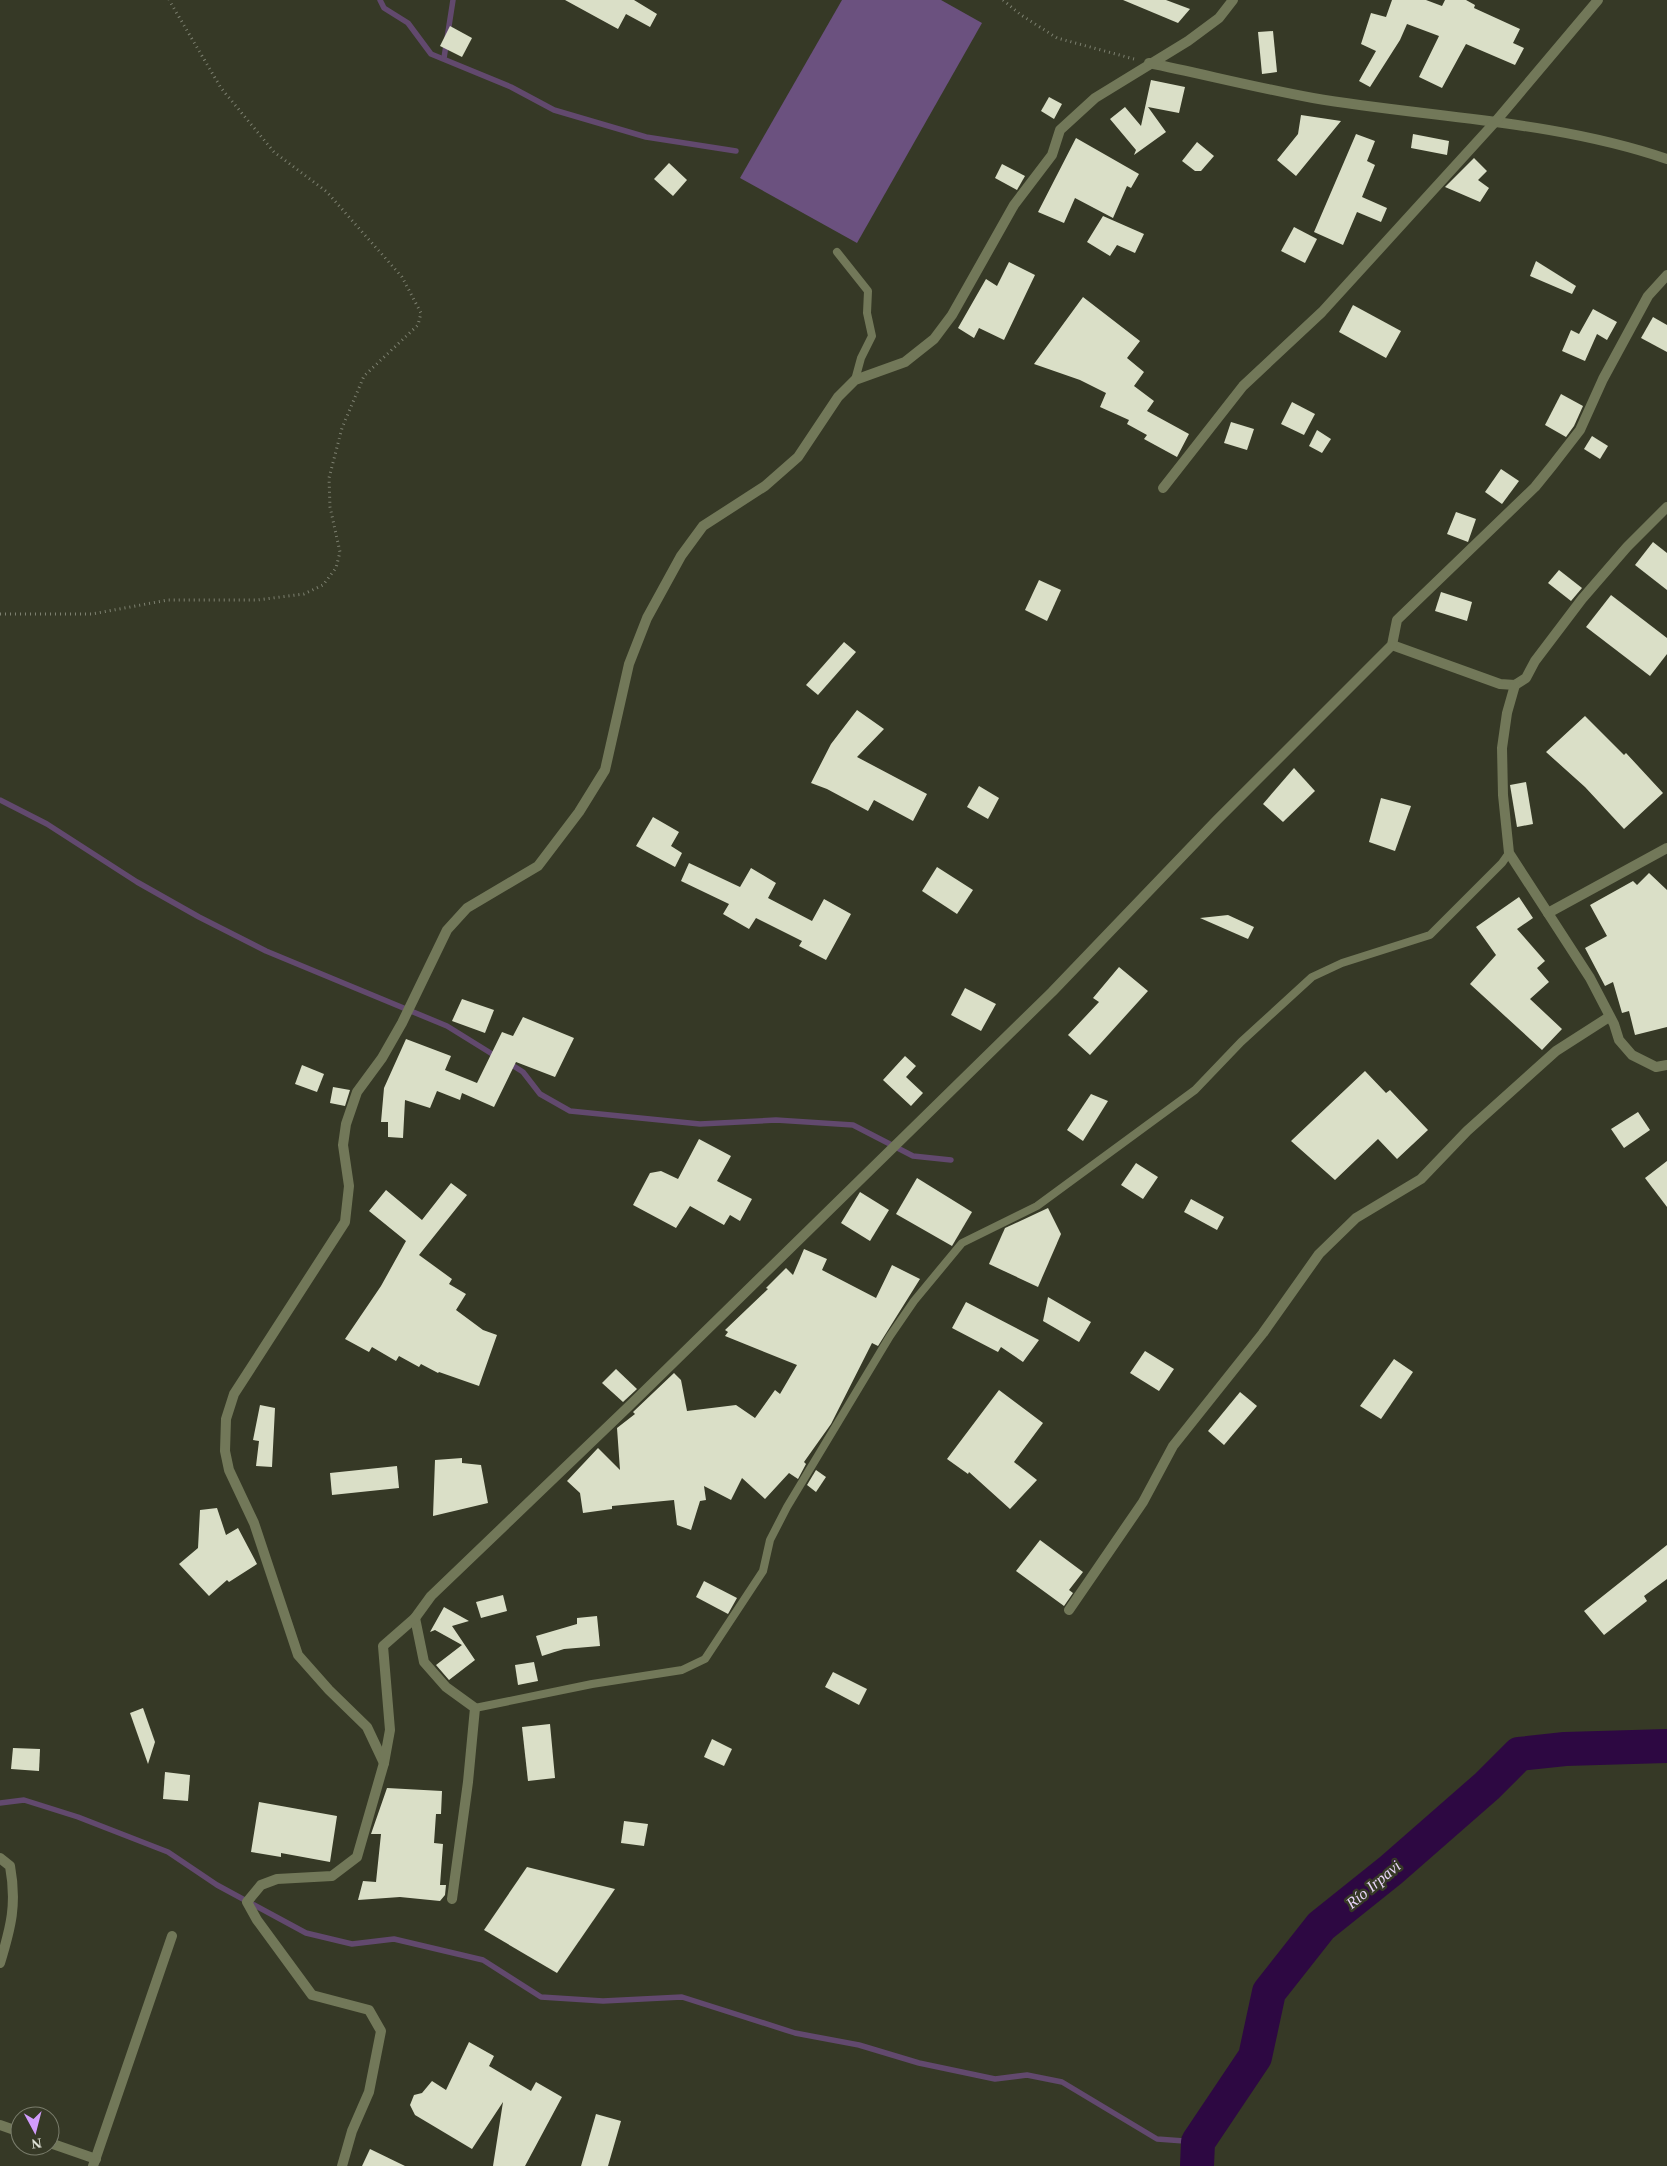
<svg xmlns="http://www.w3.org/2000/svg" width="1667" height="2166" font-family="Georgia,serif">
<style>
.green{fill:#6b517f}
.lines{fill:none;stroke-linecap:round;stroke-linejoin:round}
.stream{stroke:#62496e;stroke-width:5.5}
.river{stroke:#2d0842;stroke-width:34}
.building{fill:#dadfc7}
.path{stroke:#7d8070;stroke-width:3;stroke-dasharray:1 4;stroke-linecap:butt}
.service{stroke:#727859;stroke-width:8}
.minor{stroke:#727859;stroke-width:10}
.labels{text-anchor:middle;stroke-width:5;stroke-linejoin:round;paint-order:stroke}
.water-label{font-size:16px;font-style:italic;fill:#e8d5f9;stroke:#363926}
</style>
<rect width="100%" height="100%" fill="#363926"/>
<polygon class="green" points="842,0 941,0 982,23 857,243 740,178"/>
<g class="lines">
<g class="stream">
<polyline points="380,0 384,8 408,23 431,54 511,87 554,110 646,137 736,151"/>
<polyline points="444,58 453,0"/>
<polyline points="0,800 47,824 137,882 199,917 266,951 447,1026 497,1057"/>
<polyline points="509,1063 523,1072 540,1094 570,1111 700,1124 776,1120 853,1125 913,1156 951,1160"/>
<polyline points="0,1803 24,1800 78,1817 168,1852 217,1885 306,1933 352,1944 394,1939 483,1960 541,1997 603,2001 682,1997 795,2033 859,2045 919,2063 995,2079 1027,2075 1062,2082 1157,2139 1198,2142"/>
</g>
<polyline class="river" points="1197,2166 1198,2142 1255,2057 1269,1992 1321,1926 1391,1870 1487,1786 1519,1754 1565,1749 1667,1746"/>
</g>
<g class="building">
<polygon points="565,0 634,0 657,14 650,27 626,14 618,29"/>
<polygon points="1123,0 1166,0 1190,9 1178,23"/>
<polygon points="1392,0 1426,0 1442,6 1445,0 1466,0 1475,5 1474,8 1520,29 1513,43 1524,48 1515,65 1466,44 1442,88 1419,77 1439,36 1407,24 1400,40 1370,87 1359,81 1376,51 1361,44 1371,13 1386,17"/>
<polygon points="450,26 472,38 462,57 440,46"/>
<polygon points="1273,31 1277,72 1262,74 1258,32"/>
<polygon points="1151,80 1185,87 1179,113 1148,107 1166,132 1134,155 1136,150 1110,119 1125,107 1141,126"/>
<polygon points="1049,97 1062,104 1054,119 1041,111"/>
<polygon points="1301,115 1341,121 1296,176 1277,160 1298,134"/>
<polygon points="1356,134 1375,141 1367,161 1375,165 1362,197 1387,208 1381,222 1357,212 1343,245 1314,232"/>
<polygon points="1413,134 1449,141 1447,155 1411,148"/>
<polygon points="1076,138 1139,174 1131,188 1127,186 1113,218 1075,198 1064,223 1038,212"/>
<polygon points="1197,142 1214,156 1201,171 1195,171 1182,161"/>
<polygon points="1474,158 1487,171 1478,180 1489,188 1480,202 1445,187"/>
<polygon points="669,163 687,180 673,196 654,179"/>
<polygon points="1002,164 1025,176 1017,190 995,178"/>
<polygon points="1103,216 1144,234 1135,253 1117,245 1110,256 1087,242"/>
<polygon points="1294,227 1317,239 1305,263 1281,251"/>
<polygon points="1536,261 1576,286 1572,294 1530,276"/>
<polygon points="1009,262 1035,275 1004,340 979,328 974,338 958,328 986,279 997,286"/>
<polygon points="1083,297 1140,341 1127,358 1144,372 1134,386 1154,401 1147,411 1189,434 1177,457 1144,439 1147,435 1127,424 1129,420 1100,407 1106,393 1080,380 1034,364"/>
<polygon points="1353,305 1401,331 1386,358 1339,332"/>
<polygon points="1593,309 1617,322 1607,340 1597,334 1585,361 1562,351 1571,330 1579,334"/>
<polygon points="1653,317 1667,325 1667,352 1641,338"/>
<polygon points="1561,394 1583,406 1574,426 1566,437 1545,425"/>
<polygon points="1292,402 1315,414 1304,435 1281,424"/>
<polygon points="1231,422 1254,429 1247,450 1224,443"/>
<polygon points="1317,430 1331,439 1322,453 1309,446"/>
<polygon points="1592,436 1608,446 1600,459 1584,449"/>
<polygon points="1501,469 1519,481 1502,504 1485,492"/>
<polygon points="1456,512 1476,519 1468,542 1447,534"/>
<polygon points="1653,542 1667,553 1667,590 1635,565"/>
<polygon points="1559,570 1582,588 1571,601 1548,583"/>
<polygon points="1039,580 1061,590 1047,621 1025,610"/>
<polygon points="1441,592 1472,602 1467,621 1435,611"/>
<polygon points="1611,595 1667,638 1667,654 1650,676 1586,627"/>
<polygon points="844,642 856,652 818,695 806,685"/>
<polygon points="857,710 884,729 857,757 927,794 913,821 874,800 868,811 827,789 811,783 831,744"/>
<polygon points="1585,716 1624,755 1626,753 1663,793 1624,829 1585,787 1546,752"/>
<polygon points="1294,768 1315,791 1283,822 1263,804"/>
<polygon points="1526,782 1533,824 1517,827 1510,785"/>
<polygon points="979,786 999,798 988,819 967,807"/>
<polygon points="1381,798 1411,806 1395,851 1369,842"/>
<polygon points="653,817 679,832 671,846 682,853 675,867 636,846"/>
<polygon points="689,863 740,887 751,868 776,883 768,898 812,921 824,899 851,914 826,960 799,946 802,941 756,918 749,929 723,914 729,904 681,881"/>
<polygon points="937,867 973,890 957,914 922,891"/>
<polygon points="1649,873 1667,890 1667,1027 1635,1035 1629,1011 1622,1013 1613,982 1605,986 1585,948 1607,936 1590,905 1633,881 1637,885"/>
<polygon points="1519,897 1533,918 1517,929 1545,961 1537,968 1549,982 1530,999 1562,1029 1542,1050 1470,984 1496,955 1476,927"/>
<polygon points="1228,915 1254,927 1248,939 1200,918"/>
<polygon points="1119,967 1148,991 1090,1055 1068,1035 1099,1002 1093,998"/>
<polygon points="965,988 996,1004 981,1031 951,1015"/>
<polygon points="462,999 494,1010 485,1033 452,1021"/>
<polygon points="523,1017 574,1038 555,1077 516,1062 494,1107 462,1093 460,1100 437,1091 430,1108 405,1100 403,1138 388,1137 388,1122 381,1122 384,1088 406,1039 451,1056 445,1070 477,1083 502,1032 513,1036"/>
<polygon points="905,1056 916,1066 906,1077 923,1093 911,1106 883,1080"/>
<polygon points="302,1065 324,1074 317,1092 295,1084"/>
<polygon points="1365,1071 1386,1093 1390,1090 1428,1130 1397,1159 1378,1139 1335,1180 1291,1141"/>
<polygon points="333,1087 350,1090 345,1106 330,1103"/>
<polygon points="1091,1094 1108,1101 1083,1141 1067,1130"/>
<polygon points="1638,1112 1650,1130 1624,1148 1611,1129"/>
<polygon points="699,1139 731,1156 717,1181 752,1199 740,1221 730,1215 724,1225 690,1206 676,1228 633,1205 650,1173 661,1171 678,1179"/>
<polygon points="1667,1161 1667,1207 1645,1178"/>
<polygon points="1136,1163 1158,1177 1143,1199 1121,1185"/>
<polygon points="917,1178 972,1212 952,1246 896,1214"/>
<polygon points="451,1183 467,1195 419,1255 452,1279 449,1284 466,1294 456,1310 483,1330 497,1335 479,1386 439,1372 438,1373 421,1364 419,1367 399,1356 396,1361 372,1347 369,1352 345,1339 381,1286 406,1241 369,1211 386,1190 422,1220"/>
<polygon points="860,1192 889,1210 870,1241 841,1223"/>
<polygon points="1191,1199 1224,1217 1217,1230 1184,1212"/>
<polygon points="1048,1208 1061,1234 1038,1287 989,1264 1005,1228"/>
<polygon points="804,1249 827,1259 822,1270 876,1298 892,1265 920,1279 878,1346 872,1343 831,1424 804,1462 806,1464 798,1479 789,1473 765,1499 742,1478 731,1500 704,1486 706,1500 700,1501 691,1530 677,1525 674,1500 612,1506 612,1509 583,1513 580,1493 567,1481 598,1448 620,1470 617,1428 635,1414 633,1412 674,1373 681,1380 687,1411 736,1405 755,1418 775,1390 780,1394 797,1365 725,1336 728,1332 725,1330 768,1289 766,1288 786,1268 793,1275"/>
<polygon points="1048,1297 1091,1322 1079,1342 1043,1321"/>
<polygon points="966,1302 1039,1340 1023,1362 1001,1347 998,1352 952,1328"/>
<polygon points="1145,1351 1174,1369 1159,1391 1130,1373"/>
<polygon points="1394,1359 1413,1372 1381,1419 1360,1406"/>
<polygon points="616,1369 637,1389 623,1402 602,1383"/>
<polygon points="999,1390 1043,1423 1014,1462 1037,1480 1010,1509 969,1472 968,1474 947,1459"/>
<polygon points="1240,1392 1257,1406 1224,1445 1208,1431"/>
<polygon points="260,1405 275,1408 272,1467 256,1466 259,1441 253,1440"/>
<polygon points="462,1458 462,1463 481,1465 488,1503 433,1516 435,1460"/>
<polygon points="397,1466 399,1488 332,1495 330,1473"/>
<polygon points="816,1470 826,1477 816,1492 807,1485"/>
<polygon points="217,1508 226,1535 238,1528 257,1564 229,1582 227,1580 209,1596 179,1564 198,1548 200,1510"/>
<polygon points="1040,1540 1083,1572 1069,1590 1073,1593 1064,1606 1016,1571"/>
<polygon points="1667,1545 1667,1579 1644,1596 1647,1601 1604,1635 1584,1611"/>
<polygon points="704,1581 737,1598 728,1614 696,1597"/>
<polygon points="503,1595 507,1611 481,1618 476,1602"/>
<polygon points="444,1607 469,1621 452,1626 475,1660 449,1680 436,1665 462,1645 435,1630 430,1632"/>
<polygon points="597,1616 600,1646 564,1649 542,1656 536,1636 577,1624 577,1618"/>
<polygon points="534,1662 538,1681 518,1685 515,1665"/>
<polygon points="833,1672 867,1689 859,1705 825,1687"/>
<polygon points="143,1708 155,1742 148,1764 130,1713"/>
<polygon points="550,1724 555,1778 528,1781 522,1727"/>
<polygon points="712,1739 732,1749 724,1766 704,1757"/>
<polygon points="13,1748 40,1749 39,1771 11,1769"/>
<polygon points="165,1772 190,1775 188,1801 163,1799"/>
<polygon points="387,1788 442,1791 441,1814 436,1814 434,1843 443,1844 440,1885 446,1885 445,1895 440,1901 400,1897 358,1900 363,1881 376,1882 381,1834 371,1834"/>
<polygon points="259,1802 337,1816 330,1862 281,1853 281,1857 251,1852"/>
<polygon points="624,1821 648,1824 644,1846 621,1843"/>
<polygon points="527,1867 615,1889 557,1973 484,1930"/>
<polygon points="469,2042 494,2056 489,2066 531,2091 536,2082 562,2097 525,2166 493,2166 503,2102 472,2149 415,2115 410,2105 414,2095 422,2093 432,2081 446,2090"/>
<polygon points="596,2114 621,2121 608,2166 581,2166"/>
<polygon points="370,2149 405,2166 362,2166"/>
</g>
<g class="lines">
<g class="path">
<polyline points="1003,0 1021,15 1057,38 1134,59"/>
<polyline points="0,614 92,614 168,600 257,600 304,594 323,585 336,568 340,552 330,507 329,478 342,428 364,376 418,325 421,313 402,277 327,192 274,152 221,88 169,0"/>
</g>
<g class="service">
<polyline points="837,252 868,291 867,313 872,336 861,358 855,380"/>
<polyline points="475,1708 592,1684 682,1670 705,1659 763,1571 770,1540 787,1507 890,1336 914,1301 962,1243 1037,1206 1195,1090 1241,1042 1312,977 1342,963 1430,935 1502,863 1509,853"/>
</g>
<g class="minor">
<path d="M1149,63C1203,74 1258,88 1313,98C1431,118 1553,120 1667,159"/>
<polyline points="1163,488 1243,386 1322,312 1496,121 1598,0"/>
<polyline points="1392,645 1500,684 1515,685 1526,678 1535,661 1582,599 1627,547 1667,507"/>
<polyline points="1515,685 1507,713 1502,748 1503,795 1509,853 1590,978 1614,1024 1619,1040 1632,1055 1656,1067 1667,1065"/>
<polyline points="1548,913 1667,848"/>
<polyline points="1069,1610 1143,1502 1173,1446 1263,1333 1319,1254 1356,1218 1421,1179 1467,1131 1556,1051 1609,1017"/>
<polyline points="415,1618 424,1662 446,1687 475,1708 468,1782 452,1899"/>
<polyline points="384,1763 367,1727 329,1690 298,1655 254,1523 229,1470 225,1451 226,1419 234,1394 345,1222 349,1186 343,1145 346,1124 357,1092 382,1058 402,1023 447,930 467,908 538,866 579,812 605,770 629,664 647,618 681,556 703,526 765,486 798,457 838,397 855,380 905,362 934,339 952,315 1014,205 1052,155 1060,130 1095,98 1188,41 1219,18 1233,0"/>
<path d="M0,1858L10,1866C17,1904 11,1927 0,1963"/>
<polyline points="0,2125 20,2132"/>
<polyline points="50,2143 96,2159"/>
<polyline points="93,2166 172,1936"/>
<polyline points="342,2166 352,2131 369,2092 381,2031 369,2010 312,1995 257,1920 247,1902 261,1885 277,1879 332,1876 357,1857 384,1763 390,1730 383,1646 415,1618 431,1596 626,1409 1052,992 1216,821 1392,645 1397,620 1535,487 1552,466 1580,430 1603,379 1648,296 1667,275"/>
</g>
</g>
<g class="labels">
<g class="water-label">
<text transform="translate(1373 1884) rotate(-40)" y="6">Río Irpavi</text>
</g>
</g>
<g transform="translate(35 2131) rotate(173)"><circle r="24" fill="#363926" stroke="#7a7d6c"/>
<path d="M0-4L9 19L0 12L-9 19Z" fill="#d29cfd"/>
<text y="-8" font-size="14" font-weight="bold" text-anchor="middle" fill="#dfe2d6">N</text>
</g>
</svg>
